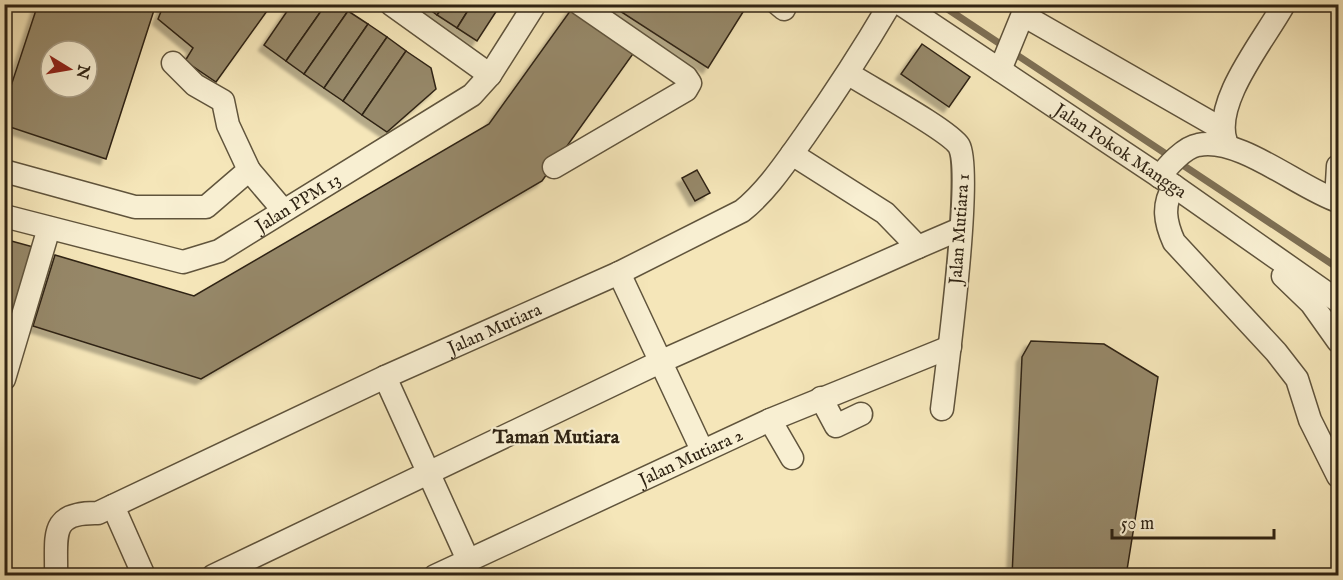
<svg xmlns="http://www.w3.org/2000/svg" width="1343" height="580" font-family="'IM FELL English',serif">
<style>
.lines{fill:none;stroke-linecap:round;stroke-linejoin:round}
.stream{stroke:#7e7055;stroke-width:7}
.building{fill:#968869;stroke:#2f2313;stroke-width:1.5;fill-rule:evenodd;filter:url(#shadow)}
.minor-casing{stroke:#60543c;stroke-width:25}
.minor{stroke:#f8efd2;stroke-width:22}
.labels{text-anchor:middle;stroke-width:4.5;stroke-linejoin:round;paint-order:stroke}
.street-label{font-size:18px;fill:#2f2313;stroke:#f8efd2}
.neighbourhood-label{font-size:20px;font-weight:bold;fill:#2f2313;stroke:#f8efd2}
</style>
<defs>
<filter id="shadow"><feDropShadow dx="-5.5" dy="5.5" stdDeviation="1.5" flood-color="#0004"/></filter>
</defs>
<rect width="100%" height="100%" fill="#f5e6b9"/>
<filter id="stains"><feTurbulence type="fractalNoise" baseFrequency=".00333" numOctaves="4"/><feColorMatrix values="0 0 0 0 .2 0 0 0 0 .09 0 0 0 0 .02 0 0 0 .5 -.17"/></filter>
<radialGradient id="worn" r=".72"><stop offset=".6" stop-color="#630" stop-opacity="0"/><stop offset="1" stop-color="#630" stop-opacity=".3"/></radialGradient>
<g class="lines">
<polyline class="stream" points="940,4 1338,268"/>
</g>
<g class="building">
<path d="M38,4H156L106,159L4,125V107ZM51,51H87V87H51Z"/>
<polygon points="164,4 272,4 216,82 185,61 193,48 158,19"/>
<polygon points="292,4 326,4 286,61 264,45"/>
<polygon points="326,4 339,4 348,11 304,74 286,61"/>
<polygon points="422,4 445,4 437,15"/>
<polygon points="445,4 472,4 457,28 437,15"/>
<polygon points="472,4 501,4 477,41 457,28"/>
<polygon points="609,4 748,4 708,68"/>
<polygon points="573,7 635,51 542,181 201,379 33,326 55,255 194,296 489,124"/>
<polygon points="348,11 368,24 324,88 304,74"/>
<polygon points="368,24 387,37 343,101 324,88"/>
<polygon points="387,37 406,51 362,115 343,101"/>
<polygon points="922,44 970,77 949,107 901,74"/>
<polygon points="406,51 431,68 436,89 387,132 362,115"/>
<polygon points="697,170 710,193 695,201 682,178"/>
<polygon points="4,239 37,248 4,359"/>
<polygon points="1031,341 1104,344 1158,377 1126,576 1012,576 1022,357"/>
</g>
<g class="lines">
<g class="minor-casing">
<g id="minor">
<polyline points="391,4 490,75"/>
<polyline points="778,4 784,9"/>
<path id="s1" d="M901,4L1174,186L1338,301"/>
<polyline points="1023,15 1222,129"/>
<polyline points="1000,70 1027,4"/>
<path d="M849,74C869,87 949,130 959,146C973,171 947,369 942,409"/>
<path d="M1226,142C1212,102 1265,39 1284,4"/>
<polyline points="554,167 686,90 690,83 686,77 580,4"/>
<polyline points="249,170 283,210"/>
<polyline points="4,171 135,207 206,207 249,170 228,125 223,101 195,85 173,63"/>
<path d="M1160,177C1167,166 1185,147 1198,145C1239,136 1299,188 1338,201"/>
<path d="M1174,186C1162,205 1165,222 1174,242L1276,352L1297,379L1310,420L1338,476"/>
<polyline points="1336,200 1338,166"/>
<path id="s2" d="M4,216L183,262L219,251L472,95L490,75L535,4"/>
<polyline points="918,247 960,229"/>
<polyline points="619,273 702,450"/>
<polyline points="1283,276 1311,303 1338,341"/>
<polyline points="385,377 468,560"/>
<polyline points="4,379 49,228"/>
<polyline points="821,398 836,426 861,414"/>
<polyline points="770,420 792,458"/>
<polyline points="113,506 144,576"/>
<path id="s3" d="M56,576C57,536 48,512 98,513L385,377L619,273L742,211C767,191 786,162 804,137C835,93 863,50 890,4"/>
<polyline points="213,576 662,361 918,247 885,213 792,154"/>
<path id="s4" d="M435,576L770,420L950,347"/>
</g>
</g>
<use href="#minor" class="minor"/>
</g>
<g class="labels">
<g class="street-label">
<text dy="6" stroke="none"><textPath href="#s1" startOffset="264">Jalan Pokok Mangga</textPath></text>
<text dy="6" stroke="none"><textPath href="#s2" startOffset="315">Jalan PPM 13</textPath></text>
<text transform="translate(959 229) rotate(-86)" y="6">Jalan Mutiara 1</text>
<text dy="6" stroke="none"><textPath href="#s3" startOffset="530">Jalan Mutiara</textPath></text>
<text dy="6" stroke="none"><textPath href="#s4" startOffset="282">Jalan Mutiara 2</textPath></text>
</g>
<g class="neighbourhood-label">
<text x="556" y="443">Taman Mutiara</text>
</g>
</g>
<rect width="1343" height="580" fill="none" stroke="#f5e6b9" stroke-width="24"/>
<rect x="6" y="6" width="1331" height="568" fill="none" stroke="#2f2313" stroke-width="3"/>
<rect x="12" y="12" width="1319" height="556" fill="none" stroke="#2f2313" stroke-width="1.5"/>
<g transform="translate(69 69) rotate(101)"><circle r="28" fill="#f8efd2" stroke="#a89d86" stroke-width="1.5"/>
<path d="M0-4.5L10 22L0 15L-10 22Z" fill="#8f2418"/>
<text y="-9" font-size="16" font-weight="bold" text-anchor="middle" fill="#2f2313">N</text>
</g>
<path d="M1112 529v9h162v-9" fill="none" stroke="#2f2313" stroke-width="3"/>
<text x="1121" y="529" font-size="18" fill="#2f2313" stroke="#f8efd2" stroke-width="4.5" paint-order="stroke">50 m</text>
<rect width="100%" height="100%" filter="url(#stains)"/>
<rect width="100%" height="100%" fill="url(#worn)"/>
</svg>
